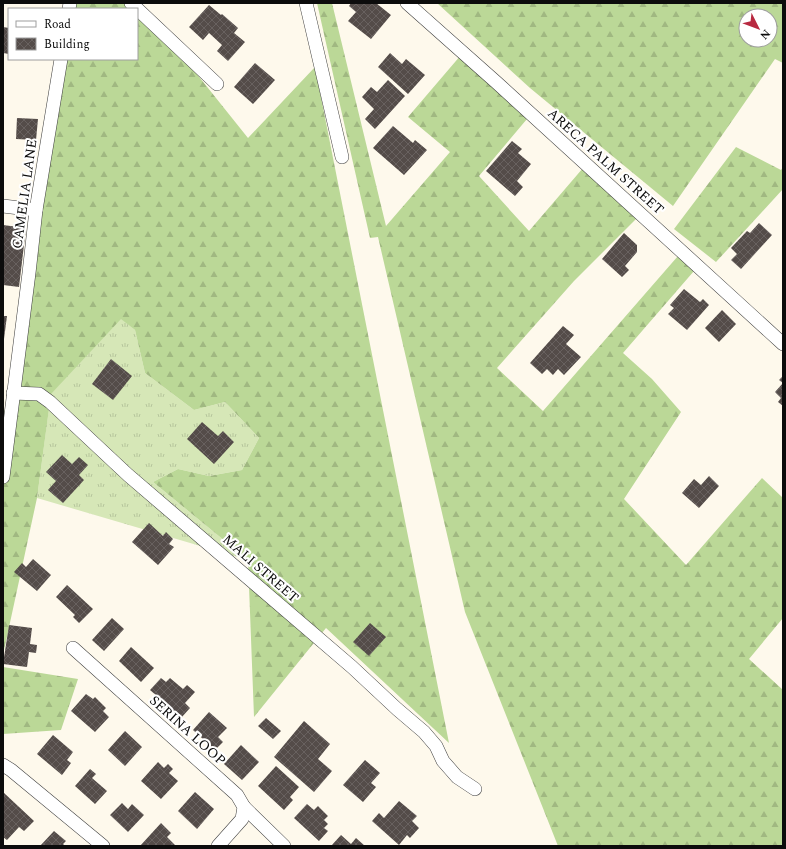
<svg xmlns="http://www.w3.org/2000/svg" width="786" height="849" font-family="Spectral,serif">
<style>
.grass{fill:url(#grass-tufts)}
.forest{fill:url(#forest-firs);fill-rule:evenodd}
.building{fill:url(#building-cross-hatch)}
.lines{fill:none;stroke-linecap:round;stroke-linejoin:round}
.minor-casing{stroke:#3f3f3f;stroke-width:14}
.minor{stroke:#fff;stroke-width:13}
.labels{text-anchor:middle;stroke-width:4;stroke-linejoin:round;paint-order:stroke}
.street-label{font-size:14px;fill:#0c0c0c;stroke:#fff}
</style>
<defs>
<pattern id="grass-tufts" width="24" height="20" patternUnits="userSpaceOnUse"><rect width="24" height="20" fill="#d6e7b7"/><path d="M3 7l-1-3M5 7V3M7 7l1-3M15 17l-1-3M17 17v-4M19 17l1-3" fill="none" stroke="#b6c59c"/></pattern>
<pattern id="forest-firs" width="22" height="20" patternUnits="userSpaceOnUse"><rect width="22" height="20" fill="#bbd897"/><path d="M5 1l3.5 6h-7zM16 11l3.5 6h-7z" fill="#a0b881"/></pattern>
<pattern id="building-cross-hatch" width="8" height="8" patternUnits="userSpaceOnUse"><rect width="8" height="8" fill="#544c49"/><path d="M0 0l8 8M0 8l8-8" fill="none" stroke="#68615f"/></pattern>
</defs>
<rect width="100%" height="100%" fill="#fef9ec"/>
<polygon class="grass" points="121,318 135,330 145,373 194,410 225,402 259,438 242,470 209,476 178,469 153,482 248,560 37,498 51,393"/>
<g class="forest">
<polygon points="70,3 129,3 136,9 69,9"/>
<polygon points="317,3 332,3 386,226 450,152 408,117 461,55 527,119 479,176 529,231 583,168 638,217 574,281 497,368 543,411 678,256 694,271 623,353 652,379 681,412 624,499 686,565 762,478 783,498 783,618 749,659 783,690 783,846 558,846 465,612 378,237 370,238"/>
<path d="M437,3H783V63L775,59L673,206L530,88ZM746,16H770V40H746Z"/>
<polygon points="137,10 168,38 248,138 315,67 449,743 326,628 254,717 248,560 153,482 178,469 209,476 242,470 259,438 225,402 194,410 145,373 135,330 121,319 51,394 37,498 3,655 3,414 13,393 61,59 137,59"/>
<polygon points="736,147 781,170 783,167 783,189 716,262 674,229"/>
<polygon points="3,667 78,679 61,730 3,734"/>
</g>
<g class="building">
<polygon points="351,3 376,3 391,15 371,39 348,21 356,12 349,6"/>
<polygon points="209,5 221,15 222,14 238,28 234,33 245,42 228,61 217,51 222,45 209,33 203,40 189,27"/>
<polygon points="3,27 9,28 9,54 3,53"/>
<polygon points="390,53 402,64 406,59 425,75 408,94 378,67"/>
<polygon points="255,63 275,80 253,104 234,87"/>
<polygon points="388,80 405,96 375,129 365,119 374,109 362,97 371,87 377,92"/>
<polygon points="17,118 38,119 36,140 16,139"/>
<polygon points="393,126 413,143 415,140 427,150 404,175 373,148"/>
<polygon points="512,141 522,149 518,153 531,164 517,181 523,187 515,196 486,171"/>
<polygon points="759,223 772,235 741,269 731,260 737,254 731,248 747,231 750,233"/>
<polygon points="3,225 26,228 19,287 3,285"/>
<polygon points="624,233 637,245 637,252 625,266 629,270 622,277 602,259"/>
<polygon points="684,289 700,302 703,299 709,305 687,330 668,314 674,308 670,305"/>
<polygon points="722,310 736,324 719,342 705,328"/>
<polygon points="3,316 7,316 4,339 3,339"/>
<polygon points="563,326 574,335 566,344 581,357 564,375 558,369 553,375 547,369 542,374 530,363"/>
<polygon points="111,359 132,376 113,400 92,384"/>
<polygon points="783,376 783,406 778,402 781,398 775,392 783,383 779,380"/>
<polygon points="202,422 218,436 223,431 234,442 214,464 187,439"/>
<polygon points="62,455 72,464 79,457 88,465 79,475 84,480 63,503 48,490 56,481 46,472"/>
<polygon points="709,476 719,486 699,508 682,493 694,479 701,485"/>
<polygon points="149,523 163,536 166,532 173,539 169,544 174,547 158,565 132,542"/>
<polygon points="33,559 51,575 37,591 14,572 22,563 26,567"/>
<polygon points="67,585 93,609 79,623 73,617 75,615 56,597"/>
<polygon points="112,618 124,629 104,651 92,640"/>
<polygon points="370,623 386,637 369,656 353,642"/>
<polygon points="9,625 32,628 30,644 37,645 36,653 29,652 27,667 3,664"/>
<polygon points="131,647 154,668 141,682 119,661"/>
<polygon points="161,678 166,682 170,678 183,689 187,685 195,692 185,703 190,708 181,718 171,709 167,713 160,707 164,702 150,690"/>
<polygon points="86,694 93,699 95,697 106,708 103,711 109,717 95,732 71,711"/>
<polygon points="209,712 227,728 218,737 223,742 215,750 193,730"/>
<polygon points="266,718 281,731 273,739 258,726"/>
<polygon points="304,721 330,744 318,759 332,771 314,792 274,757"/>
<polygon points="125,731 142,747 125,766 108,750"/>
<polygon points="53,735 73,752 67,760 71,763 62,775 37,754"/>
<polygon points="241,745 259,762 242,780 224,764"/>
<polygon points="365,760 380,773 371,783 376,787 363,802 343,785"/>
<polygon points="158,762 164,768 168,764 173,769 169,773 178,781 161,799 141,781"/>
<polygon points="276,766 299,787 290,797 293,800 284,810 258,786"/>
<polygon points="90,769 96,774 92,778 107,791 95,804 75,786"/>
<polygon points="3,792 34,821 24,831 19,827 7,840 3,837"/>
<polygon points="195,792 214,809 197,829 178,811"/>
<polygon points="399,801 417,816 412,821 419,828 410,838 407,835 399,845 372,821 379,813 384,818"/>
<polygon points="122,803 128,809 132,804 144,815 128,832 110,815"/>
<polygon points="307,804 314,810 318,806 328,816 324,820 328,824 324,828 328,831 319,841 294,818"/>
<polygon points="161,823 171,833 167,837 176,846 140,846"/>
<polygon points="54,831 66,841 63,844 65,846 40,846"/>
<polygon points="341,835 351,844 356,838 365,846 331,846"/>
</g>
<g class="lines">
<g class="minor-casing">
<g id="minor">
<polyline points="131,3 217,84"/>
<polyline points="306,3 342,157"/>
<polyline points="407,3 496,82 783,344"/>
<polyline points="69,9 70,3"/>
<polyline points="3,206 36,210"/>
<polyline points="13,393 39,394 50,402 128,475 352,667 397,709 424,732 436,746 443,761 457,777 475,789"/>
<polyline points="3,477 29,273 36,210 61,59"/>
<polyline points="73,648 237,795 244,807 242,819 218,846"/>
<polyline points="3,765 11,770 103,846"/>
<polyline points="244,807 284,846"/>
</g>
</g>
<use href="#minor" class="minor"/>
</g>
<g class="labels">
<g class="street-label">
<text transform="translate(606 161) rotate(42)" y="5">ARECA PALM STREET</text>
<text transform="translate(24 194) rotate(-82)" y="5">CAMELIA LANE</text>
<text transform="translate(261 568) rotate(41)" y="5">MALI STREET</text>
<text transform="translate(188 730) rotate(42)" y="5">SERINA LOOP</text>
</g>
</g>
<rect width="786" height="849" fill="none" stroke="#0c0c0c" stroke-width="8"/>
<rect x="8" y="8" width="130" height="52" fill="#ffffff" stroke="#9e9e9e"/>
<rect x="16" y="21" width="20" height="6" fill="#ffffff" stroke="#9e9e9e"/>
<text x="44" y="28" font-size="12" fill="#0c0c0c">Road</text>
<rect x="16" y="38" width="20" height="12" fill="url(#building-cross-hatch)" stroke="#9e9e9e"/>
<text x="44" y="48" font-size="12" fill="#0c0c0c">Building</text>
<g transform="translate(758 28) rotate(132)"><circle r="19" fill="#ffffff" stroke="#9e9e9e"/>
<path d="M0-3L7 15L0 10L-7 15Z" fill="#b82940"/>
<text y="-6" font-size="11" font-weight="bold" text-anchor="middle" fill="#0c0c0c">N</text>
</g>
</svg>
